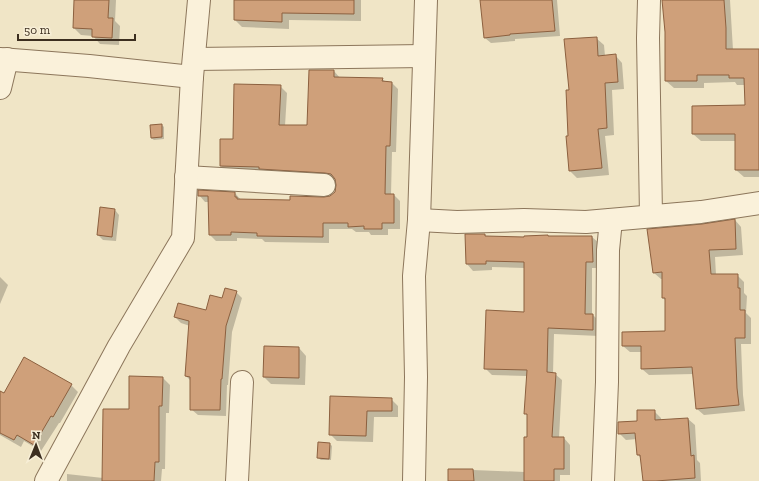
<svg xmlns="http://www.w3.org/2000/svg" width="759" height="481" font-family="'Zilla Slab',serif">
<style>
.shadow{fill:#0003}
.building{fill:#cfa07a;stroke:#8c603f}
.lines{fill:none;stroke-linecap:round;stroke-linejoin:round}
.minor-casing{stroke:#8c765b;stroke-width:24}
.minor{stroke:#faf1da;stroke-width:22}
</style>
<rect width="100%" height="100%" fill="#f0e5c6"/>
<g class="shadow">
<polygon points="75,0 116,0 115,21 120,26 119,45 100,44 93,36 81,35 74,28"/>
<polygon points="235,0 361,0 361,21 289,20 289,29 242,27 235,20"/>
<polygon points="481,0 557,0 560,36 515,39 515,41 491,43 485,38"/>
<polygon points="663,0 730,0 733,50 759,50 759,177 744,177 736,170 736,141 701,141 693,134 746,106 745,85 737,85 735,82 704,83 704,88 674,88 666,81 666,32"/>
<polygon points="596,38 604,45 605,56 615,55 622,63 624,89 612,90 614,135 605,136 609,175 577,178 570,171 569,136 570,91"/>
<polygon points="334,71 340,78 382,79 386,82 392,83 398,89 396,152 392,152 391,195 394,195 400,201 400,229 388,229 388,235 371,235 369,232 356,232 352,229 329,229 329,243 265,242 262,239 237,238 237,241 216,241 210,235 209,202 205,202 199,195 235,193 241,200 291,201 330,197 335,193 337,186 336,180 332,178 227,172 221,166 221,140 234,140 280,86 287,93 285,126 308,126"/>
<polygon points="162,125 164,127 164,139 154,140 151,138"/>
<polygon points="115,210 119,215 116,241 103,240 98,235"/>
<polygon points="735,220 741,227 743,255 715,257 716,275 737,275 744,282 744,293 747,296 746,313 751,318 751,344 741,344 743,395 745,411 704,415 697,409 694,374 649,375 642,369 642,352 630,352 623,346 666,332 666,301 663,298 663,279 661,279 654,273"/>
<polygon points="485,235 487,237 525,238 525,237 548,236 549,237 592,237 599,243 599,268 592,268 592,315 593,315 599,321 599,336 554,334 553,374 555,374 562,380 559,438 564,438 570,445 570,475 560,475 560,481 449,481 449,470 473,470 525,472 528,416 525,413 527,376 492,375 485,368 525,313 525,268 492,267 492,270 473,271 467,264"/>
<polygon points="0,277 8,285 0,304"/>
<polygon points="236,292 242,298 232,332 228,385 227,385 226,416 198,415 191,409 191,381 186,376 190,326 181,323 175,317 207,311 222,300"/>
<polygon points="299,348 306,356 305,385 271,384 264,377"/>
<polygon points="163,378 170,385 169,413 166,413 165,469 162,469 161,481 67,481 67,474 103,478 130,410"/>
<polygon points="71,385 78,392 60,423 59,423 41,451 24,441 21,447 0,435 0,392 4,395"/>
<polygon points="331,397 391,399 398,406 398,417 374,417 373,442 337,441 330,434"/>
<polygon points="654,411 661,418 661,421 688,419 695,425 697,460 700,463 701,481 644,481 642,459 638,455 637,439 626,440 619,433"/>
<polygon points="330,444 332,446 331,460 321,460 318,458"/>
</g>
<g class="building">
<polygon points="74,0 109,0 108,18 113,18 112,38 92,37 92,29 73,28"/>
<polygon points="234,0 354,0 354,14 282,13 282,22 234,20"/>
<polygon points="480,0 552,0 555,31 510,34 510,35 484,38"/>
<polygon points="662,0 724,0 726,28 726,49 759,49 759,170 735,170 735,134 692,134 692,106 745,105 744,78 729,78 729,75 697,75 697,81 665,81 665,32"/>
<polygon points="597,37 598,56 616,54 618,82 605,83 607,128 598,129 602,168 569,171 566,136 568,136 566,90 569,90 564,39"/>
<polygon points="309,70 334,70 334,77 383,78 382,81 392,82 390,146 386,146 385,194 394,194 394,223 382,223 382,229 364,229 364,226 348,227 348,223 323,223 323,237 257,236 257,233 231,232 231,235 209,235 208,196 198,196 198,190 235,192 235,197 237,197 237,199 290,200 290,196 324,197 330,196 335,192 336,185 335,179 331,174 325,173 259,169 259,167 220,166 220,139 233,139 234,84 281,85 279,125 307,125"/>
<polygon points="162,124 162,137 151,138 150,125"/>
<polygon points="100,207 115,209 112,237 97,235"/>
<polygon points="735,219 736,249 709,250 711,274 738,274 738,288 740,288 740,310 745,310 745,338 735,338 737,388 739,405 696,409 692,367 641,369 641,346 622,346 622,332 665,331 665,298 662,298 662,272 653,273 647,229 702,224"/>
<polygon points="465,234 485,234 485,236 524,237 524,236 548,235 548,236 592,236 593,262 586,262 585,314 593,314 593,330 548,328 547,372 556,373 552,437 564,437 564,469 554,469 554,481 524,481 524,437 527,437 527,414 524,414 527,370 484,369 486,310 524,312 524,262 486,261 486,264 466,264"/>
<polygon points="225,288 237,291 226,326 222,379 221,379 220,410 190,410 190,377 185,376 189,321 174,317 178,303 206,310 210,295 222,298"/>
<polygon points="264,346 299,347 299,378 263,377"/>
<polygon points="24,357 72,384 53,417 51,416 34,445 17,435 14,440 0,433 0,391 4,393"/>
<polygon points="129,376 163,377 162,406 159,406 159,462 155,462 154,481 102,481 103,409 129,409"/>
<polygon points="330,396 392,398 392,411 367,411 366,436 329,435"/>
<polygon points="637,410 655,410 655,420 688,418 691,456 694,455 695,478 656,481 643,481 640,455 637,455 635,433 618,434 618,422 637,421"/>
<polygon points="318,442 330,443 329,459 317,458"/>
<polygon points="448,469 473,469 474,481 448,481"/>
</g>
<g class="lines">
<g class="minor-casing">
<g id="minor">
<polyline points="649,0 648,38 651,216"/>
<polyline points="0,59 89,66 192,77"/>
<polyline points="194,59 424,56"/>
<polyline points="0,88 7,59"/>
<polyline points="186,177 324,185"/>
<polyline points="419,220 457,222 524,220 586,222 701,212 759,203"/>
<polyline points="46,481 119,346 183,238 192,77 199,0"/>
<polyline points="237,481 242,382"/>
<polyline points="414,481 416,377 414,276 419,220 426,0"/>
<polyline points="603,481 607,382 608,250 611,220"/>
</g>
</g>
<use href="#minor" class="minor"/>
</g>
<g transform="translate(36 445) rotate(1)" stroke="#f7eed6" stroke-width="3" paint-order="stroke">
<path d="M0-3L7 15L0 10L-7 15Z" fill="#3c2e1f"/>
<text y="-6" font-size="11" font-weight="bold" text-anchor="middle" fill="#3c2e1f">N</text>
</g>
<path d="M18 34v6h117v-6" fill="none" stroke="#3c2e1f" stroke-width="2"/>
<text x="24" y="34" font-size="12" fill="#3c2e1f" stroke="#f7eed6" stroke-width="3" paint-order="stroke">50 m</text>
</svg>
